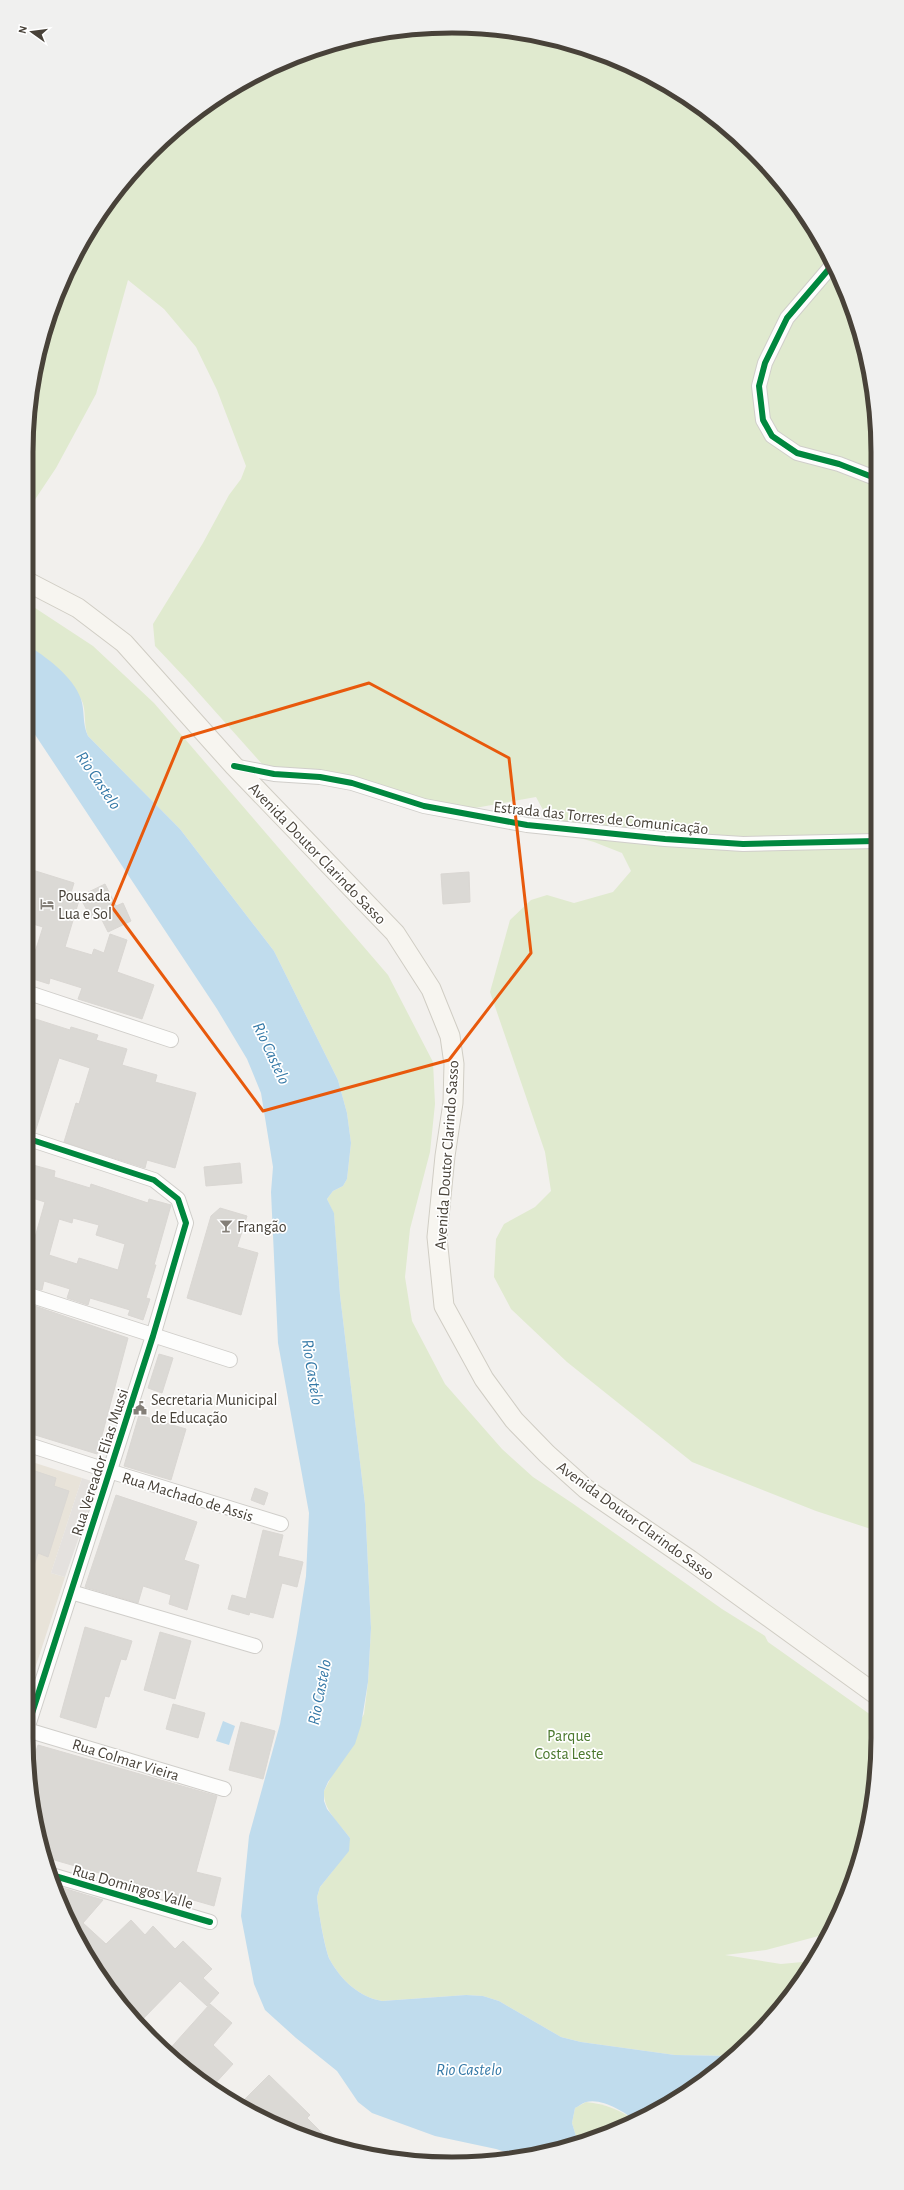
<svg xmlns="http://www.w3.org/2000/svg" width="904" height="2190" font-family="'Alegreya Sans',sans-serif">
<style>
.education{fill:#e8e3d9}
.green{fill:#e0eacf}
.parking{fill:#e4e1de}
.water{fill:#c0dced}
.building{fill:#dbd9d5;stroke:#dad7d3;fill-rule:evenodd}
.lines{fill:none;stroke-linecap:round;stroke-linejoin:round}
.street-casing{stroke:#d0ceca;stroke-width:16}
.secondary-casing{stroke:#d0cdc4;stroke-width:21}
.street{stroke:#fdfdfc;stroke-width:14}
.secondary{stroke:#f7f5f0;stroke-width:19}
.cycleway-casing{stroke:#fff;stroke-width:8}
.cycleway{stroke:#00873e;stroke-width:6}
.marked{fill:none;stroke:#e8590c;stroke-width:3;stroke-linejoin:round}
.labels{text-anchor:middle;stroke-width:3.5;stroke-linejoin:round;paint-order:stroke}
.street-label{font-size:16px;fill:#484239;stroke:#fff}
.poi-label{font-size:16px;fill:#484239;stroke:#fff;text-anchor:start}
.park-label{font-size:16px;fill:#4b782e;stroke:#fff}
.water-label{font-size:17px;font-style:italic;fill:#3579a7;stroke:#fff}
.rim{fill:none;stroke:#484239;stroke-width:5}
</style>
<rect width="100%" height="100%" fill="#f2f0ed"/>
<polygon class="education" points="26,1460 82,1478 51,1573 65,1577 26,1696"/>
<g class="green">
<polygon points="424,27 507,30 589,49 689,98 772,171 834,264 863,342 874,396 877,1531 816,1511 692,1462 567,1362 511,1309 494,1277 496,1239 504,1224 535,1207 551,1191 545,1152 490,992 510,920 531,900 547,895 574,903 613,892 631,871 622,853 594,842 569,835 549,821 536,797 447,813 396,798 275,774 262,764 188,681 155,646 153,624 203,543 229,495 241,479 246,466 217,390 196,347 164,309 128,280 96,394 56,468 26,513 26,452 30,396 49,315 83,239 132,171 192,114 263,70 342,41"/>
<path d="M26,602L93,646L154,703L388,975L433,1062L435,1104L430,1152L410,1229L405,1277L412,1321L445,1384L502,1449L533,1477L572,1503L722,1609L765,1636L768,1642L878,1720C878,1784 864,1878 830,1933L766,1950L725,1955L781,1964L813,1961L790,1998L735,2056L675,2055L581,2042L561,2037L499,2001L483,1996L466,1995L382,2001C359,1997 341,1980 330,1960C325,1950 318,1909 317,1897L320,1887L332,1872L350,1838C339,1823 323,1810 324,1791L364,1714L368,1682L371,1628L365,1504L340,1295L334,1214L327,1199L333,1191L343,1186L347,1179L351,1143L347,1113L338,1080L274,951L180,829L88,736C83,725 87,709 81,699C75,688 37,651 26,644Z"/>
<path d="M586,2102C606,2104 620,2110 636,2121L615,2132L578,2143L572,2123L575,2108Z"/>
</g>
<polygon class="parking" points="82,1478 98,1483 65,1577 51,1573"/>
<g class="water">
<path d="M26,644C46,657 73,676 81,699C85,711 82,724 88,736L180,829L274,951L338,1080L347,1113L351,1143L347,1179L343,1186L333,1191L327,1199L334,1213L340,1295L365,1504L371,1628L368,1682L361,1725L355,1744L328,1782L324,1791V1801L327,1809L350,1838L349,1851L320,1887L317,1897C318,1909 325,1951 330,1960C341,1980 359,1997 382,2001L466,1995L483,1996L499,2001L561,2037L581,2042L675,2055L735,2056L665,2107L636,2121C624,2112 603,2098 586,2102C582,2103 578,2107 575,2108L572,2123L578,2143L535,2156L521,2157L496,2149L435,2136L372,2113L358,2102L337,2071L296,2038L265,2010L254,1984L241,1916L249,1836L280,1724L297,1633L306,1576L309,1513L278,1343L271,1192L273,1167L261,1093L247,1059L217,1009L26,721Z"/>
<polygon points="26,855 35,857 28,880 26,880"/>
<polygon points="223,1721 235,1726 229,1745 216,1741"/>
</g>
<g class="building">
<polygon points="26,868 74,883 68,902 105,884 116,906 123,903 131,921 108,932 99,914 91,918 80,897 65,947 92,955 94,949 104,953 110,934 127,940 117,972 154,985 142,1019 78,999 82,988 50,978 49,984 27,977 43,927 26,922"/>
<polygon points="469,872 470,902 443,904 441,874"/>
<polygon points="26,1016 70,1030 71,1027 98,1035 96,1040 127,1049 122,1065 157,1075 155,1082 196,1093 175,1168 147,1160 145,1168 64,1142 76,1103 79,1104 90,1068 59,1058 35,1132 26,1130"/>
<polygon points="240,1163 242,1183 206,1186 204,1167"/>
<path d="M33,1165L55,1171L54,1177L90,1188L91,1184L148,1203L149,1199L171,1205L154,1265H156L146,1298L150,1299L143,1320L128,1315L130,1310L90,1298L88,1305L67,1298L70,1289L44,1281L42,1290L26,1286V1269L45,1202L26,1196V1189ZM73,1218L99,1225L96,1235L125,1244L118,1270L79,1258L77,1264L49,1255L59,1219L72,1223Z"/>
<polygon points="220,1208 247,1216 237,1247 258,1253 241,1315 187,1298 211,1216"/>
<polygon points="26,1303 128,1338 97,1454 32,1434 34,1428 26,1426 26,1368 33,1345 26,1344"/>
<polygon points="159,1354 173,1358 162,1393 148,1388"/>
<polygon points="139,1415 186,1429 171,1480 124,1466"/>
<polygon points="26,1468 56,1478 54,1486 69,1491 48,1557 38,1553 29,1581 26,1581"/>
<polygon points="255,1488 268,1493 264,1505 251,1500"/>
<polygon points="116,1495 197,1522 184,1560 199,1565 187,1610 169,1604 171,1595 143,1586 138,1603 85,1587"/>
<polygon points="263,1530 283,1535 278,1556 303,1562 297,1587 282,1583 273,1618 250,1612 249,1615 228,1609 232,1595 246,1599"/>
<polygon points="85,1627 132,1641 126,1660 121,1659 109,1697 105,1696 96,1728 60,1717"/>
<polygon points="160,1632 191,1641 175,1699 144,1690"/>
<polygon points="173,1704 205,1713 198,1738 166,1729"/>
<polygon points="241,1722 275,1731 263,1779 229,1770"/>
<polygon points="38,1745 217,1796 196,1872 221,1878 214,1906 44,1857 34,1821 29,1773"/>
<polygon points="53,1885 103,1900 83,1923 106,1944 131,1920 145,1935 153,1926 175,1949 183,1941 212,1969 203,1978 219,1993 207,2006 180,1981 140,2022 119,2001 83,1951"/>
<polygon points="210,2004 232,2023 213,2045 233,2064 211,2088 192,2076 167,2052"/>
<polygon points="269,2075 310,2115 307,2118 335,2146 315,2141 241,2108 243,2106 241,2103"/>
</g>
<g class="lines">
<g class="street-casing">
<g id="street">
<polyline points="834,263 787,318 765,363 759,386 763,420 772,436 797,453 839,464 875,478"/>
<polyline points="234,766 274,774 320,777 352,783 424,806 527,825 665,839 743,844 876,841"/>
<polyline points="26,992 171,1040"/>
<polyline points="26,1138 154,1180 178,1199 186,1223 153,1336 26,1732"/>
<polyline points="26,1294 230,1360"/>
<polyline points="26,1444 109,1471 281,1524"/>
<polyline points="71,1592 255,1646"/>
<polyline points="27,1730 224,1789"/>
<polyline points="48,1874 210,1922"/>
</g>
</g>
<g class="secondary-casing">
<polyline id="secondary" points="26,581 78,608 124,643 234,766 395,933 431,989 450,1036 454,1064 453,1103 445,1156 437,1237 444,1306 484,1379 514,1420 547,1454 586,1489 690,1560 878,1696"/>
</g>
<use href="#street" class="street"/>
<use href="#secondary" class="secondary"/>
<g class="cycleway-casing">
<g id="cycleway">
<polyline points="834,263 787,318 765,363 759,386 763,420 772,436 797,453 839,464 875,478"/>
<polyline points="234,766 274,774 320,777 352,783 424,806 527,825 665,839 743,844 876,841"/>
<polyline points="26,1138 154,1180 178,1199 186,1223 153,1336 26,1732"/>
<polyline points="48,1874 210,1922"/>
</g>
</g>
<use href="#cycleway" class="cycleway"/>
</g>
<path class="marked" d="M369,683L509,758L531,953L449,1060L263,1111L112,907L182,738Z"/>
<defs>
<g id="hotel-bare" transform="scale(1.08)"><path d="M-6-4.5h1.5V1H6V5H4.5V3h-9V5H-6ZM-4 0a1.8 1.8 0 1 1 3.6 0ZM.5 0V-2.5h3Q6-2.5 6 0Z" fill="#847f78" stroke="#fff" stroke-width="2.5" paint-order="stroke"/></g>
<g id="bar-bare" transform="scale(1.08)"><path d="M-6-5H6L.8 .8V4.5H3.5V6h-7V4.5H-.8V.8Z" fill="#847f78" stroke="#fff" stroke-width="2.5" paint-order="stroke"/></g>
<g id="civic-bare" transform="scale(1.08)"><path d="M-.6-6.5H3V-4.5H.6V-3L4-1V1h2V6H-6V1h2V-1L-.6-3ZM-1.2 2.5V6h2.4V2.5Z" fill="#847f78" stroke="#fff" stroke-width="2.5" paint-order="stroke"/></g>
</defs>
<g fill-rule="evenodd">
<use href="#hotel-bare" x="47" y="904"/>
<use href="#bar-bare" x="226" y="1226"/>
<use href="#civic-bare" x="140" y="1408"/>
</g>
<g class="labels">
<g class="street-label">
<text transform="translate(601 817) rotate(6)" y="6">Estrada das Torres de Comunicação</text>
<text transform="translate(318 853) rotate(46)" y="6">Avenida Doutor Clarindo Sasso</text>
<text transform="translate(446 1155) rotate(-86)" y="6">Avenida Doutor Clarindo Sasso</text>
<text transform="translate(99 1462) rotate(-72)" y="6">Rua Vereador Elias Mussi</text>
<text transform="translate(188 1496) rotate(17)" y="6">Rua Machado de Assis</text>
<text transform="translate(636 1520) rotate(36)" y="6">Avenida Doutor Clarindo Sasso</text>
<text transform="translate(126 1759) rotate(17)" y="6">Rua Colmar Vieira</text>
<text transform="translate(133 1886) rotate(16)" y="6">Rua Domingos Valle</text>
</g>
<g class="poi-label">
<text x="58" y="901">Pousada<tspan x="58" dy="18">Lua e Sol</tspan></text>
<text x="237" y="1232">Frangão</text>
<text x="151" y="1405">Secretaria Municipal<tspan x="151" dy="18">de Educação</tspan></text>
</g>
<g class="park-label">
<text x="569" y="1741">Parque<tspan x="569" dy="18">Costa Leste</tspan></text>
</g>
<g class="water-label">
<text transform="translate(99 780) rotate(56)" y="6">Rio Castelo</text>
<text transform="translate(272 1053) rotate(65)" y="6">Rio Castelo</text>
<text transform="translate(313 1372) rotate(81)" y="6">Rio Castelo</text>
<text transform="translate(319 1692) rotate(-79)" y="6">Rio Castelo</text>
<text x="469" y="2075">Rio Castelo</text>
</g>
</g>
<path d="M0 0H904V2190H0ZM452 33H452A419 419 0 0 1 871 452V1738A419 419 0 0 1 452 2157H452A419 419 0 0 1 33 1738V452A419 419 0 0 1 452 33Z" fill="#f0f0ef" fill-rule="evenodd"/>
<path class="rim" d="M452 33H452A419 419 0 0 1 871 452V1738A419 419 0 0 1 452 2157H452A419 419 0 0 1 33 1738V452A419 419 0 0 1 452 33Z"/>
<g transform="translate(32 32) rotate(284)" stroke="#ffffff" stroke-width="3" paint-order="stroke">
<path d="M0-3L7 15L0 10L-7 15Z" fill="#484239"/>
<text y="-6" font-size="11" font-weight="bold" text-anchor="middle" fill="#484239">N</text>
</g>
</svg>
